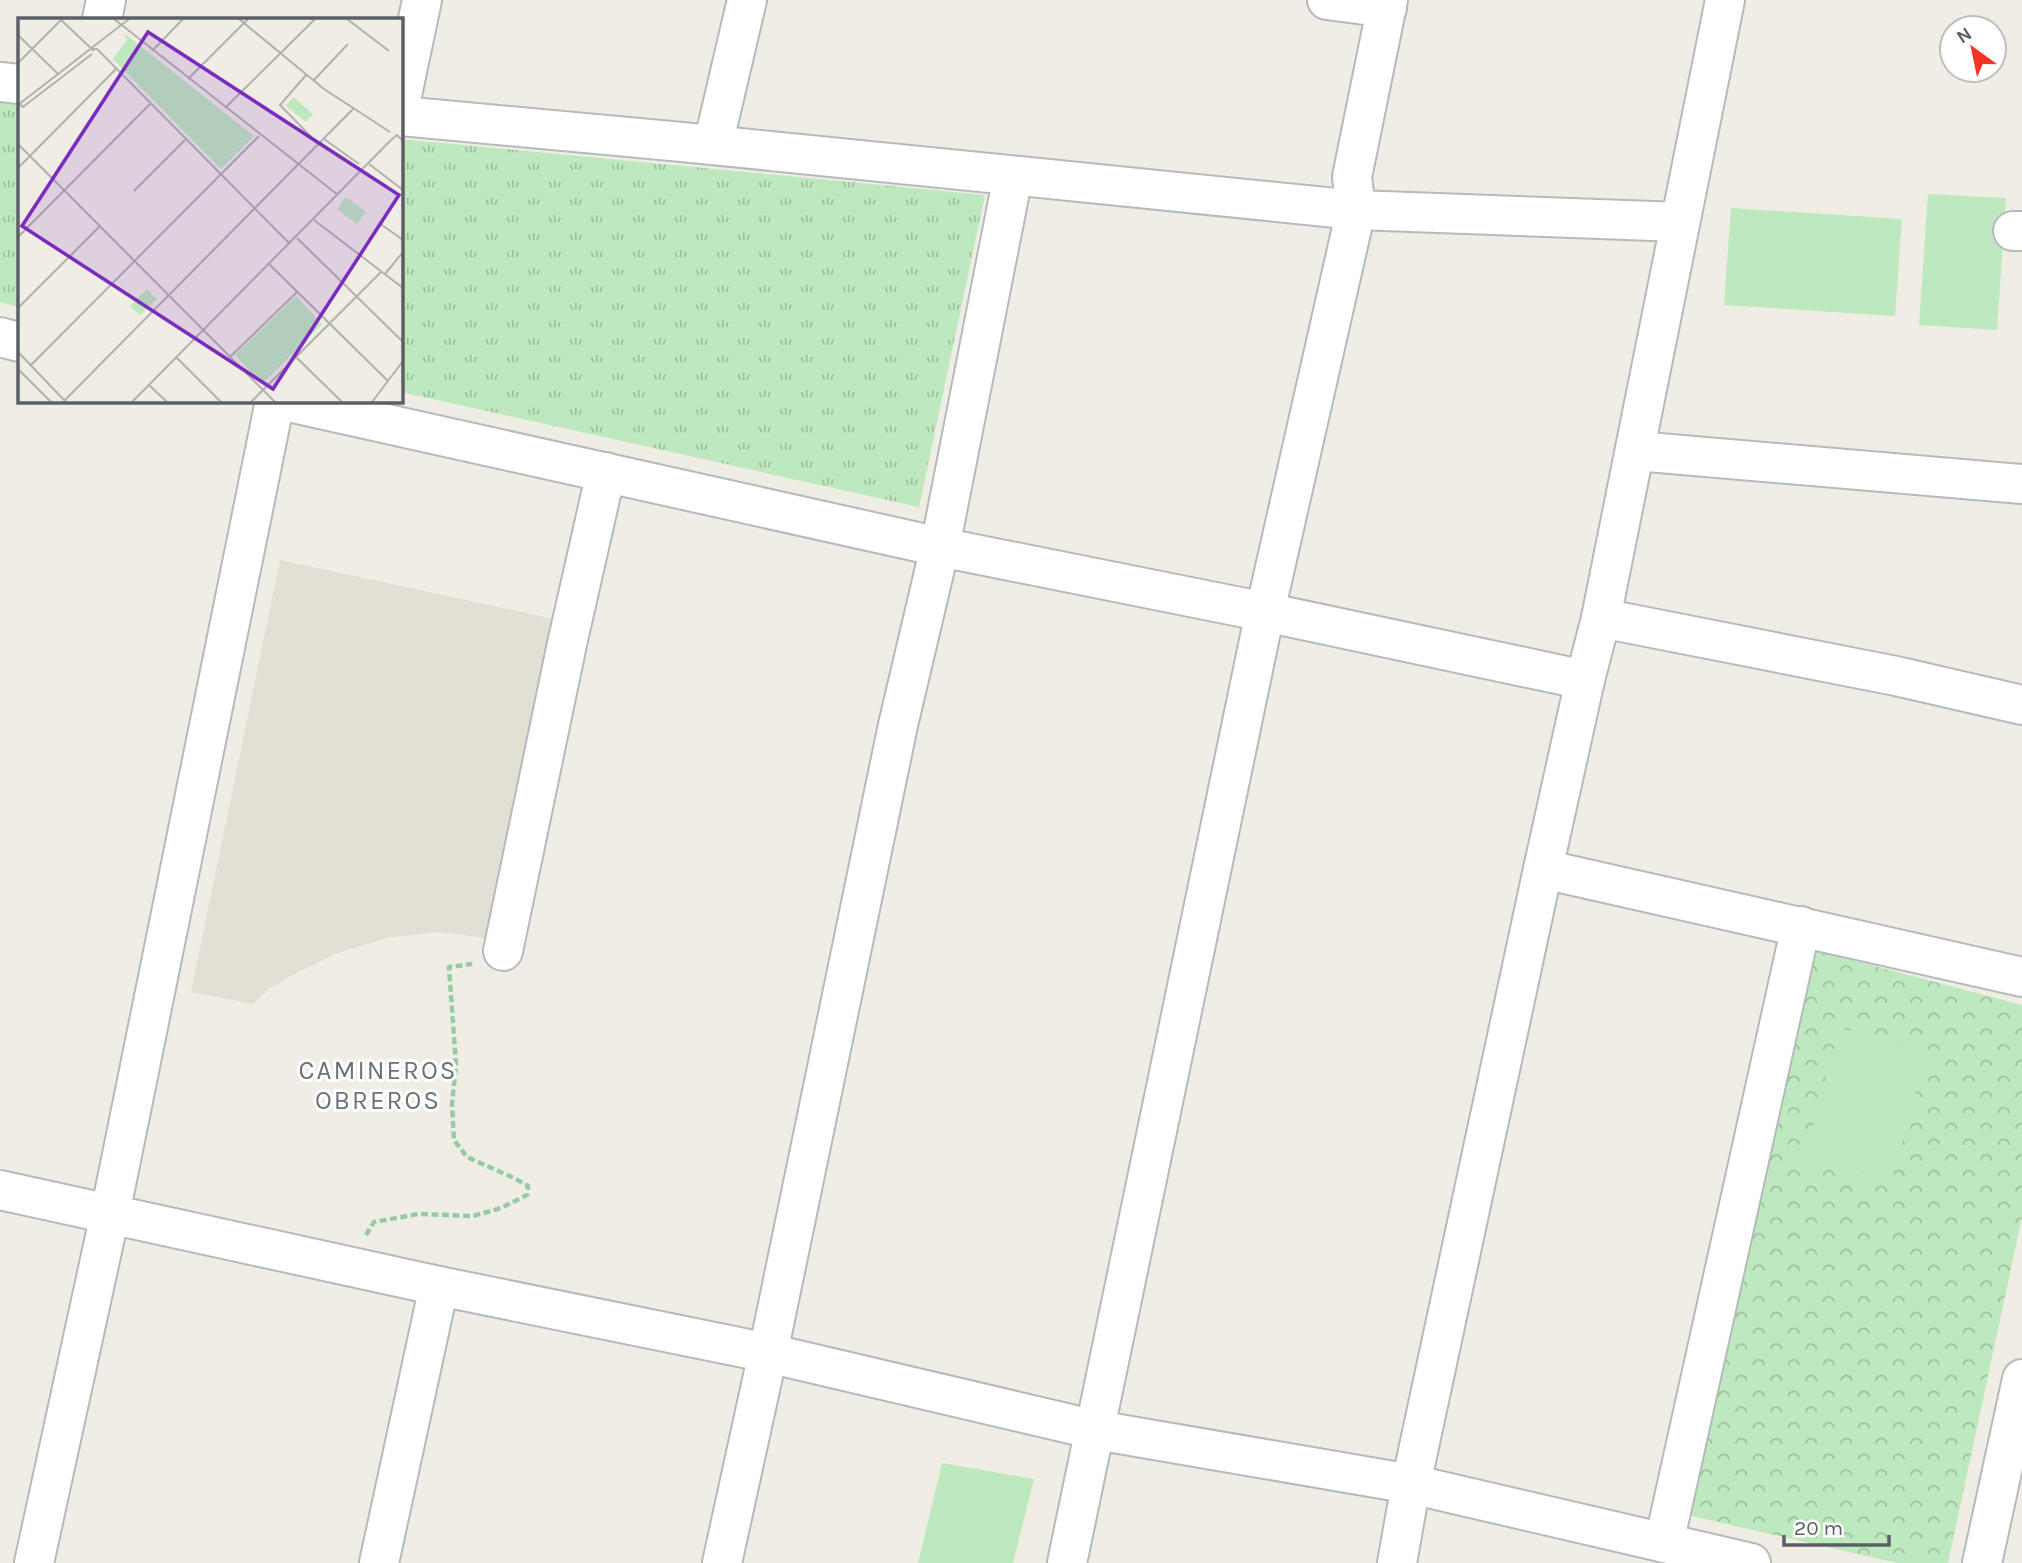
<svg xmlns="http://www.w3.org/2000/svg" width="2022" height="1563" font-family="Karla,sans-serif">
<style>
.education{fill:#e2dfd4}
.grass{fill:url(#grass-tufts)}
.park{fill:url(#park-crowns)}
.pitch{fill:#bee9be}
.lines{fill:none;stroke-linecap:round;stroke-linejoin:round}
.minor-casing{stroke:#b6babf;stroke-width:42}
.path{stroke:#96cba6;stroke-width:4.5;stroke-dasharray:7 3.5;stroke-linecap:butt}
.minor{stroke:#fff;stroke-width:38}
.labels{text-anchor:middle;stroke-width:6;stroke-linejoin:round;paint-order:stroke}
.neighbourhood-label{font-size:26px;letter-spacing:2px;fill:#6d7278;stroke:#fff}
.inset-road{fill:none;stroke:#b1b1ae;stroke-width:2}
.view{fill:#7b2cbf;fill-opacity:0.15;stroke:#7b2cbf;stroke-width:3.5}
.inset-edge{fill:none;stroke:#5c6066;stroke-width:3.5}
</style>
<defs>
<pattern id="grass-tufts" width="24" height="20" patternUnits="userSpaceOnUse" patternTransform="scale(1.75)"><rect width="24" height="20" fill="#bee9be"/><path d="M3 7l-1-3M5 7V3M7 7l1-3M15 17l-1-3M17 17v-4M19 17l1-3" fill="none" stroke="#9ec09e"/></pattern>
<pattern id="park-crowns" width="20" height="18" patternUnits="userSpaceOnUse" patternTransform="scale(1.75)"><rect width="20" height="18" fill="#bee9be"/><path d="M2 6a3 3 0 1 1 6 0M12 15a3 3 0 1 1 6 0" fill="none" stroke="#9ec09e"/></pattern>
</defs>
<rect width="100%" height="100%" fill="#f0ede4"/>
<polygon class="education" points="280,560 554,619 486,938 437,932 386,938 335,954 300,971 270,988 253,1004 191,992"/>
<g class="grass">
<polygon points="0,101 19,103 19,307 0,302"/>
<polygon points="401,139 985,195 919,507 401,392"/>
</g>
<polygon class="park" points="1810,949 2022,1005 2022,1217 1948,1563 1897,1563 1683,1514"/>
<g class="pitch">
<polygon points="1928,194 2006,198 1997,330 1919,325"/>
<polygon points="1731,208 1902,219 1895,316 1724,305"/>
<polygon points="1839,1028 1926,1051 1891,1184 1804,1161"/>
<polygon points="942,1463 1034,1479 1013,1563 918,1563"/>
</g>
<g class="lines">
<g class="minor-casing">
<g id="minor">
<polyline points="1327,0 1387,8"/>
<polyline points="102,19 106,0"/>
<polyline points="0,82 19,84"/>
<polyline points="401,100 422,0"/>
<polyline points="401,116 682,142 1356,210 1680,222"/>
<polyline points="713,145 747,0"/>
<polyline points="2013,231 2022,231"/>
<polyline points="0,337 19,342"/>
<polyline points="284,401 940,547 1265,612 1585,680"/>
<polyline points="1636,451 2022,484"/>
<polyline points="1601,618 1896,676 2022,705"/>
<polyline points="1543,869 2022,977"/>
<polyline points="503,951 567,644 606,472"/>
<polyline points="0,1190 439,1286 768,1353 1096,1430 1411,1484 1751,1563"/>
<polyline points="1664,1543 1801,926"/>
<polyline points="34,1563 110,1214 275,401"/>
<polyline points="379,1563 439,1286"/>
<polyline points="722,1563 768,1353 898,725 940,547 1013,176"/>
<polyline points="1067,1563 1265,612 1356,210 1352,177 1388,0"/>
<polyline points="1397,1563 1411,1484 1543,869 1585,680 1601,618 1725,0"/>
<polyline points="1982,1563 2022,1379"/>
</g>
</g>
<polyline class="path" points="366,1235 374,1222 418,1214 473,1216 501,1208 527,1195 528,1186 514,1178 467,1157 454,1140 452,1104 456,1065 449,967 472,964"/>
<use href="#minor" class="minor"/>
</g>
<g class="labels">
<g class="neighbourhood-label">
<text x="378" y="1079">CAMINEROS<tspan x="378" dy="30">OBREROS</tspan></text>
</g>
</g>
<g transform="translate(18 18)">
<rect width="385" height="385" fill="#f0ede4"/>
<path d="M106,15L236,118L203,151L95,41L109,22Z" fill="#bee9be"/>
<path d="M278,278L304,306L244,366L217,337Z" fill="#bee9be"/>
<path d="M275,79L295,96L288,104L268,88ZM328,179L348,194L339,206L319,191ZM129,271L139,281L122,297L112,288ZM263 301a9 9 0 1 1 18 0a9 9 0 1 1-18 0Z" fill="#bee9be"/>
<path class="inset-road" d="M42,1L76,33M96,1L320,177M221,1L306,71L372,114M329,1L371,33M0,17L41,57M73,31H79L272,226M134,33L165,1M0,45L44,1M289,56L262,87L301,127M170,61L230,1M296,62L330,26M0,84L5,89L74,36M0,87L111,1M207,90L297,1M306,121L341,146M0,126L257,384M351,146L385,172M0,150L98,51M116,173L167,122M296,202L385,270M361,205L385,222M0,219L132,86M279,220L385,324M251,246L370,363M367,256L385,234M0,290L81,209M0,334L48,384M212,339L279,274M278,339L324,384M159,340L203,384M13,347L241,118M0,351L33,384M131,367L149,384M47,382L335,91M114,384L373,122L379,117L385,123M233,384L363,254M354,384L385,343"/>
<path class="view" d="M130,14L381,177L255,371L4,208Z"/>
<rect width="385" height="385" class="inset-edge"/>
</g>
<g transform="translate(1973 49) rotate(327)"><circle r="33" fill="#ffffff" stroke="#bebfc2" stroke-width="2"/>
<path d="M0-5L12 26L0 18L-12 26Z" fill="#f73323"/>
<text y="-10" font-size="19" font-weight="bold" text-anchor="middle" fill="#5c6066">N</text>
</g>
<path d="M1784 1535v10h105v-10" fill="none" stroke="#5c6066" stroke-width="3.5"/>
<text x="1794" y="1535" font-size="21" fill="#5c6066" stroke="#ffffff" stroke-width="5" paint-order="stroke">20 m</text>
</svg>
